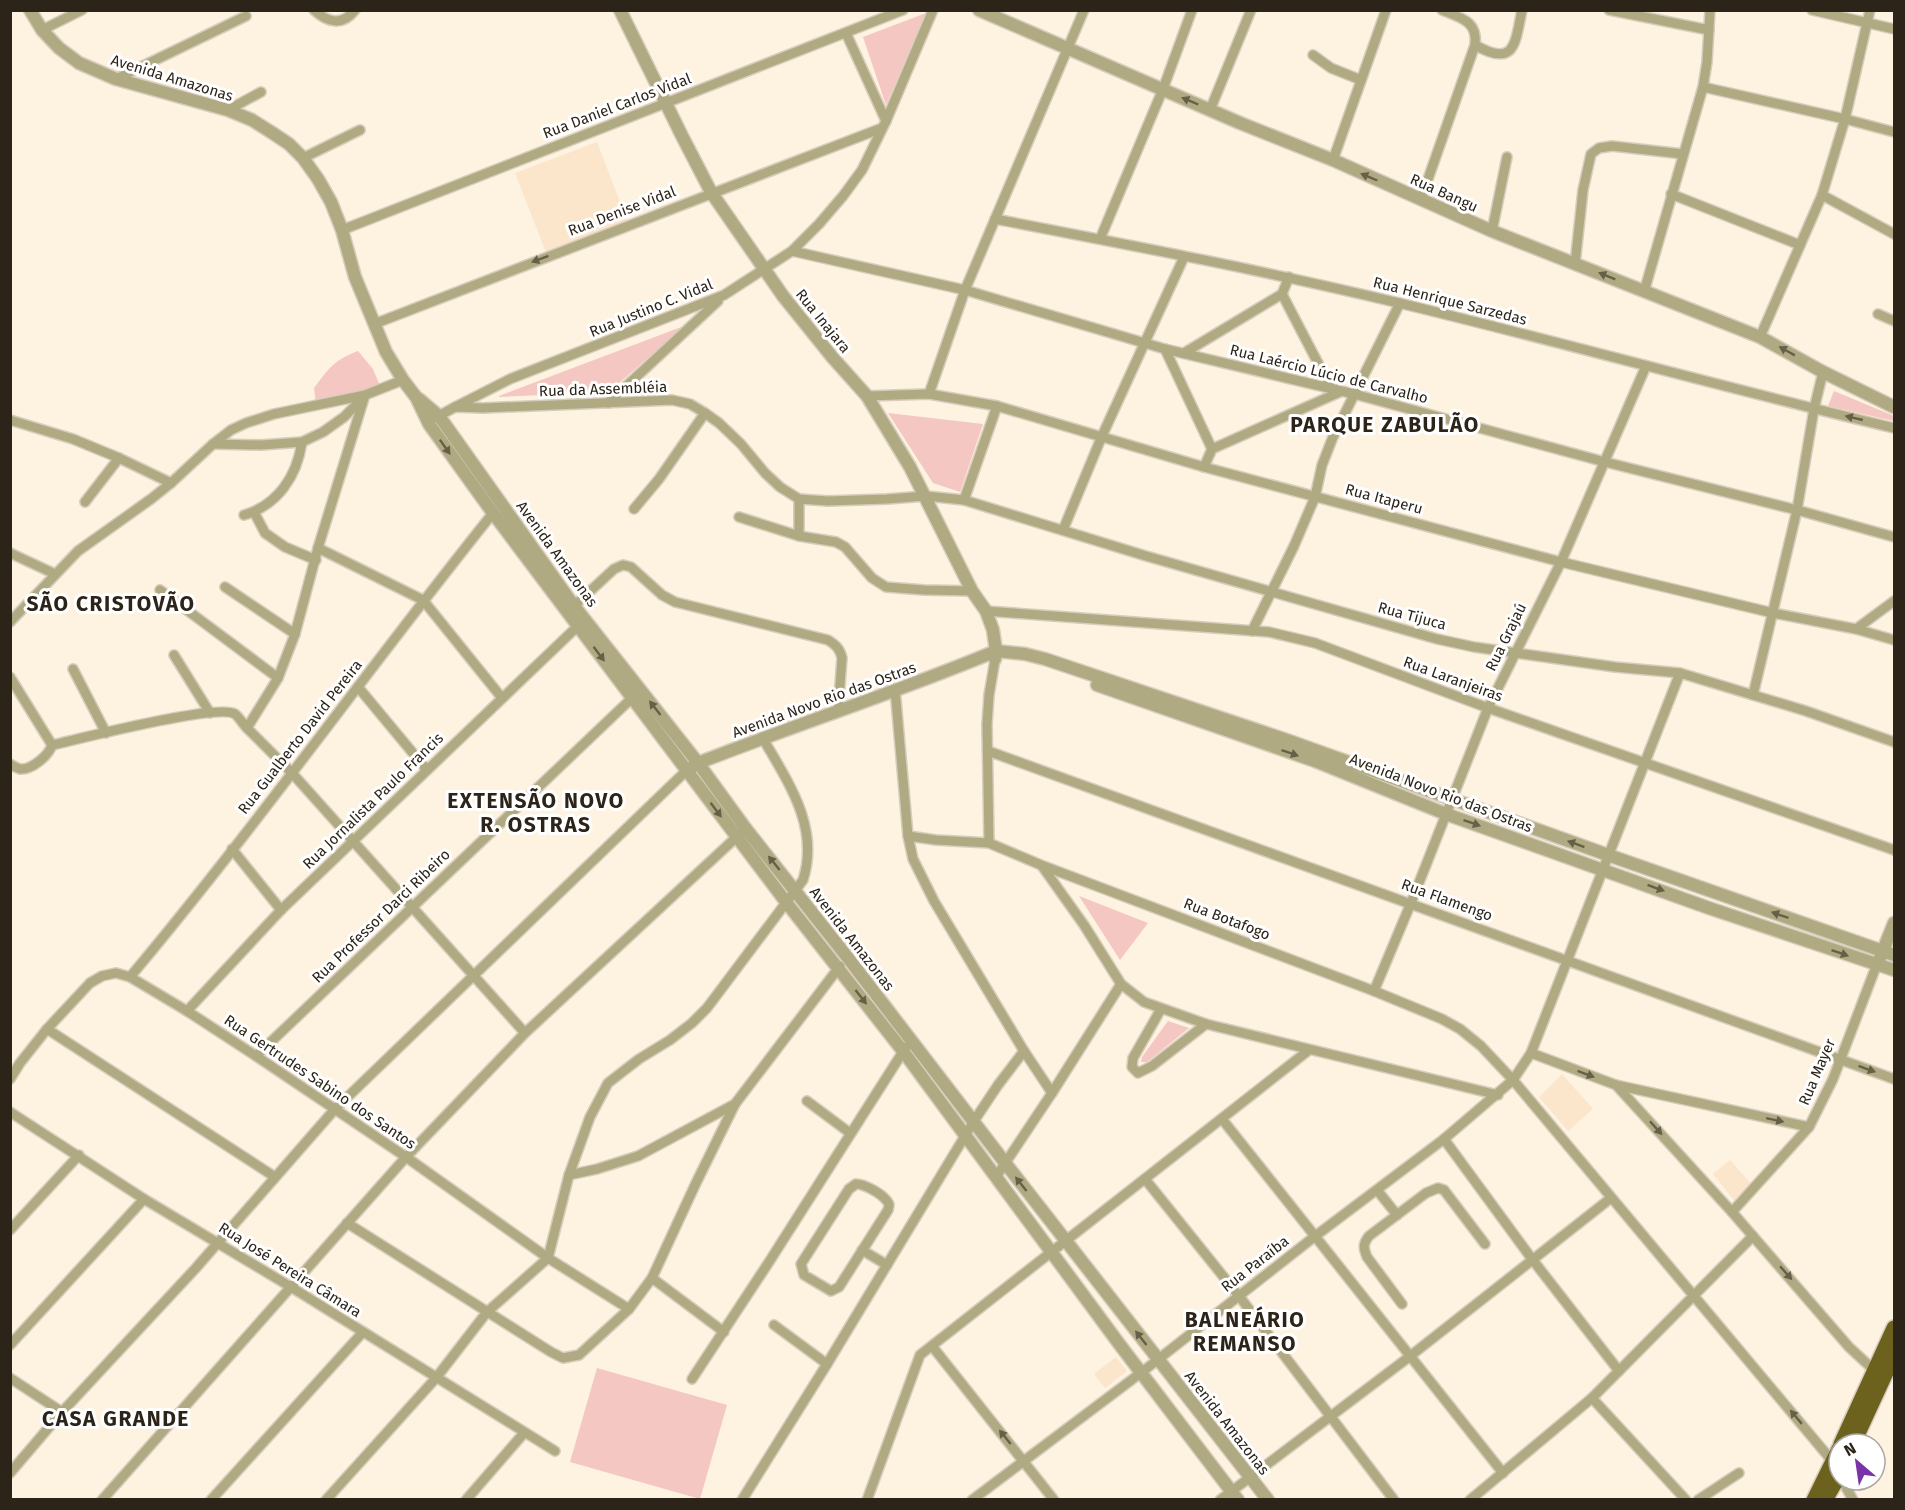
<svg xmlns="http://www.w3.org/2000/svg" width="1905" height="1510" font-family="'Fira Sans',sans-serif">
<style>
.built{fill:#fbe6cb}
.green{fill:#f4c7c2}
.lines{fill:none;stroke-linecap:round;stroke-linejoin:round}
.minor-casing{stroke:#d8cdbd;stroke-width:12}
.tertiary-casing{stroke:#d8cdbd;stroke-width:15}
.trunk-casing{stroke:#d8cdbd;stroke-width:18}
.minor{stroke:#b0aa83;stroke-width:9}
.tertiary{stroke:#b0aa83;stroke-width:12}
.trunk{stroke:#6c611d;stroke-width:15}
.oneway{fill:#676049}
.labels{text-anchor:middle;stroke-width:6;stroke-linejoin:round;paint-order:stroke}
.street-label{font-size:15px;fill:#2c2419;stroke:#fff}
.district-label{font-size:21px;font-weight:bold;letter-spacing:1.5px;fill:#2c2419;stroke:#fff}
</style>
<rect width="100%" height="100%" fill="#fef2e1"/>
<g class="built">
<polygon points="597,142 628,223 547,255 515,173"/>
<polygon points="1562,1074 1593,1109 1568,1131 1539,1097"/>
<polygon points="1730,1160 1753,1186 1737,1204 1713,1174"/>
<polygon points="1116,1357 1127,1371 1105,1388 1094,1374"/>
</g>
<g class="green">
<polygon points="926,13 886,105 863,37"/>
<polygon points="684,326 609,392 499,397 499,396"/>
<path d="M358,351L373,369L380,386L316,403L314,388C330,367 333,361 358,351Z"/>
<polygon points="1834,391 1894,416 1894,421 1828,406"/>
<polygon points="888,413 983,424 960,492 933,483"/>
<polygon points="1079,896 1148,923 1120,960"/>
<polygon points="1168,1021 1189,1028 1147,1062 1141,1062 1142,1057"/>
<polygon points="597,1368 727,1405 700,1499 570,1462"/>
</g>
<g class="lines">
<g class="minor-casing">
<g id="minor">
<path d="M314,10C327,22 342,27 355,10"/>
<path d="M1442,10C1461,18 1478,21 1475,45"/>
<polyline points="1609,10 1709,30"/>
<polyline points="1812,10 1894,29"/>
<polyline points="42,30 82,10"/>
<polyline points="846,33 886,121"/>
<polyline points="1313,55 1331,68 1361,80"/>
<polyline points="116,79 246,16"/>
<polyline points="1703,87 1845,119 1894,132"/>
<polyline points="228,110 261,92"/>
<polyline points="1210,110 1251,10"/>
<polyline points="303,158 360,130"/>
<polyline points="1333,160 1386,10"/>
<polyline points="1671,194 1800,245"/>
<polyline points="1822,195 1894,234"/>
<path d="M1421,199L1475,45C1515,68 1515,44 1522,10"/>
<path d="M995,219C1130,245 1266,271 1399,303C1565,343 1729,389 1894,428"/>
<polyline points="342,230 903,10"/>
<polyline points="1492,231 1507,157"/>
<polyline points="1100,239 1163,89 1192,10"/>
<polyline points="792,251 965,290 1165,349 1354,394 1605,462 1797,510 1894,537"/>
<polyline points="1575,264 1583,190 1591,154 1599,148 1612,146 1683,154"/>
<polyline points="1644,292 1703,87 1707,62 1710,10"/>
<polyline points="1282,294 1331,388"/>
<polyline points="1878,314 1894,321"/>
<polyline points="374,324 882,128"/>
<polyline points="1760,337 1822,195 1845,119 1870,10"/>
<polyline points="1165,349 1212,449"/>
<polyline points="1184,353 1282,294 1289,277"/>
<polyline points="929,394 965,290 1084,10"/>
<polyline points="867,396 929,394 997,406 1204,467 1561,562 1773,613 1856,629 1894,640"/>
<polyline points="608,403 718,301"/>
<polyline points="455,407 510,379 724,295 792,251 819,224 843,196 862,170 886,121 933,10"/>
<polyline points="435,418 455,407 483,408 672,400 690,404 705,413 719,423 741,444 765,473 780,487 799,499 828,501 887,499 926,496 964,500 1146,556 1437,639 1474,647 1615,667 1680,673 1806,711 1894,742"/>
<polyline points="10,420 73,439 119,458 171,483"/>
<polyline points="213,444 261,445 302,442 323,432 344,417 364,397"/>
<polyline points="1204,467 1212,449 1340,392"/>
<polyline points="799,499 799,536"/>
<polyline points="964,500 997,406"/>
<polyline points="85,502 119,458"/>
<polyline points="634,509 659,479 705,413"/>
<polyline points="254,512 265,533 285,547 316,560"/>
<path d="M244,515C278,505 297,476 302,442"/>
<polyline points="739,517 799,536 836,542 845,547 872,578 886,587 924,590 972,591"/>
<polyline points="1063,530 1102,436 1184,257"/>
<polyline points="318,548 423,600 502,698"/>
<polyline points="10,553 55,574"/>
<polyline points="225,587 295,634"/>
<polyline points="160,590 278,678"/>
<path d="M574,606L614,569L623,565L631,567L662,595L675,602L828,640C836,645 840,649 842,658L838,711"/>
<polyline points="986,611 1269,632 1315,643 1488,708 1894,850"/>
<polyline points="10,622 78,551 151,499 171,483 213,444 231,430 246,423 274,414 365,395 403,380"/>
<polyline points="1856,629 1894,601"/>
<polyline points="1252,631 1294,546 1315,497 1322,465 1333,437 1400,303"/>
<polyline points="174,655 210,713"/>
<polyline points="73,669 106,733"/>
<path d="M10,677L52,745C49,755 32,770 20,769C17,768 13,766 10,764"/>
<polyline points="358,687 427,770"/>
<polyline points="895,689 908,836 913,859 934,901 1024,1051 1052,1093"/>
<polyline points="1753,695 1797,510 1814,409 1823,372"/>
<polyline points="247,728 292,773 525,1033"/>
<path d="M52,745C79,739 218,703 235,714C239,717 243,724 247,728L278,678L295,634L318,548L365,395"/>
<polyline points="988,751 1894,1079"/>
<polyline points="908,836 936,840 989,843 1041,865 1374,991 1442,1019 1460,1029 1481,1046 1513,1080 1833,1462"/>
<polyline points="989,843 987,724 989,695 995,660"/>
<polyline points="232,849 281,910"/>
<polyline points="1042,866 1084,925 1121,984 1144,1002 1206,1024 1498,1095"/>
<path d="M130,977C256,827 370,666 493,513"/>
<polyline points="1374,991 1411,903 1488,708 1561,562 1646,366"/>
<polyline points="1161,1009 1133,1058 1132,1067 1138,1073 1152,1066 1206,1024"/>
<polyline points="187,1011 281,910 581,623"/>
<polyline points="47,1029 275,1177"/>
<polyline points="1531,1053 1616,1085 1809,1127"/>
<polyline points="256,1056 632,698"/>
<polyline points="10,1079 20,1063 47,1029 90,983 102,976 116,973 130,977 187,1011 256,1056 406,1157 548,1258 629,1309"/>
<polyline points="1616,1085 1732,1212 1849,1347 1876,1372"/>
<polyline points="807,1101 850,1133"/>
<polyline points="10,1112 144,1199 291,1287 555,1451"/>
<polyline points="1222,1119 1503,1473"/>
<polyline points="1444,1139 1532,1259 1619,1371"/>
<polyline points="569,1175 597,1169 638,1156 735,1104"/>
<polyline points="996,1177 1052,1093 1121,984"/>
<polyline points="1145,1179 1239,1296 1394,1500"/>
<path d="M856,1184C864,1184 881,1193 887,1201C890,1205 889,1205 888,1210L839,1287L831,1291L804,1275L801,1264L849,1189Z"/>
<polyline points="1377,1190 1397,1215"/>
<polyline points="1732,1212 1809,1127 1833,1079 1877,964"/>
<polyline points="347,1223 551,1352 563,1358 579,1355 629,1309 652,1278 696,1183 735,1104 840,966"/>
<polyline points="10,1230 79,1155"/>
<polyline points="862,1250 887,1265"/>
<polyline points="652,1278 724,1332"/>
<path d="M1402,1304L1367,1257C1363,1247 1363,1244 1369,1236L1426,1193L1438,1188L1444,1190L1485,1244"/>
<polyline points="774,1325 827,1364"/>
<polyline points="10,1345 144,1199"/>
<polyline points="932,1346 1054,1500"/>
<polyline points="10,1378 62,1412"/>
<polyline points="692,1379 769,1262 906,1047"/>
<polyline points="1592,1398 1686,1500"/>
<polyline points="10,1473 62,1412 195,1269 335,1109 686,771"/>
<polyline points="1842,1480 1853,1500"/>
<polyline points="102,1500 406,1157 525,1033 742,832"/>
<polyline points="211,1500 363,1332"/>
<path d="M326,1500L436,1378L487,1312L548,1258L569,1175L590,1117L608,1083L639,1059L670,1040L692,1023L707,1008L803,880C820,827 788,782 762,737"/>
<polyline points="466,1500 524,1433"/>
<polyline points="742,1500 827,1364 974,1121 998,1085 1024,1051"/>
<polyline points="867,1500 920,1355 1309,1050"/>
<polyline points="972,1500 1142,1372 1314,1237 1444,1139 1513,1080 1531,1053 1680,673"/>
<polyline points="1220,1500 1409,1357 1611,1198"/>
<polyline points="1470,1500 1592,1398 1753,1236"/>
<polyline points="1698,1500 1739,1473"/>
</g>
</g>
<g class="tertiary-casing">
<g id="tertiary">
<polyline points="30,10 42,30 59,48 79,63 116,79 228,110 252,120 271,132 289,144 303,158 318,179 331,202 342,230 355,277 386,352 403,380 416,397 429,424 493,513 578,626 786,902 903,1051 1120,1345 1238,1500"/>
<polyline points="620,10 682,136 711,192 783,296 833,358 867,396 910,467 972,591 986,611 993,630 996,651 995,659"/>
<polyline points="979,10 1240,123 1333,160 1492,231 1760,337 1823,372 1894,407"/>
<polyline points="419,399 439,416 574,606 698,763 746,829 848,958 1006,1164 1268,1500"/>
<polyline points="1097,685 1315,761 1446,814 1709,908 1894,970"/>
<path d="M692,767L698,763C797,724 898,692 996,651L1025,654L1045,659L1284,739L1608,855L1894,955"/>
<polyline points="1880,958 1894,923"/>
</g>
</g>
<g class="trunk-casing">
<g id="trunk">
<polyline points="1841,1444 1894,1328"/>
<polyline points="1853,1444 1894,1355"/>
<polyline points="1814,1500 1839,1449"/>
<polyline points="1825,1500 1839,1476"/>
</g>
</g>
<use href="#minor" class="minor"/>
<use href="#tertiary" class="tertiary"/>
<use href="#trunk" class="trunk"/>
</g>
<defs><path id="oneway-solid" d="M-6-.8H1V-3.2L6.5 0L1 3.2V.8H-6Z" transform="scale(1.5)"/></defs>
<g class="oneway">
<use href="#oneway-solid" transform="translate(1190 101) rotate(-157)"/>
<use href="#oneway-solid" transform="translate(1369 177) rotate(-157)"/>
<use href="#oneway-solid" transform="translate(540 259) rotate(159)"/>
<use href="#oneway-solid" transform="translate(1607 276) rotate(-158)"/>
<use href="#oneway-solid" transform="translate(1787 351) rotate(-151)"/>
<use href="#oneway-solid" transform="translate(1854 418) rotate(-167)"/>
<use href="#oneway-solid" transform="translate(445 447) rotate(55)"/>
<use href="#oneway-solid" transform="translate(599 654) rotate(53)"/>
<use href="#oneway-solid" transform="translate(655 708) rotate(-128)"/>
<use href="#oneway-solid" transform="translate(1290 753) rotate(19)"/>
<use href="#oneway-solid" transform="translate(716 810) rotate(53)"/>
<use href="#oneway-solid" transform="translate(1472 823) rotate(19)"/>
<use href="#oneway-solid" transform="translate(1576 844) rotate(-160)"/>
<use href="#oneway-solid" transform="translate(774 863) rotate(-129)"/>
<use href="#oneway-solid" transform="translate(1656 888) rotate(20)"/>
<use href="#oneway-solid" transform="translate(1780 915) rotate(-161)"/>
<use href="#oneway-solid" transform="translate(1840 953) rotate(19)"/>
<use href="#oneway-solid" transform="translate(861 997) rotate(52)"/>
<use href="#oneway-solid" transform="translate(1867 1069) rotate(20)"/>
<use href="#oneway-solid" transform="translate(1586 1074) rotate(21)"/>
<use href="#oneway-solid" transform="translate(1775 1120) rotate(12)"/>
<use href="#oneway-solid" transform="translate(1656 1128) rotate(48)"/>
<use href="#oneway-solid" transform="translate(1021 1184) rotate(-128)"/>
<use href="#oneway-solid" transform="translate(1786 1273) rotate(49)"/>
<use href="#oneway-solid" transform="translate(1141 1338) rotate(-128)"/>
<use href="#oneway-solid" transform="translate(1796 1417) rotate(-130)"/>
<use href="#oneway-solid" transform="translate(1005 1437) rotate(-129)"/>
</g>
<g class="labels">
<g class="street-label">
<text transform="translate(172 78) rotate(17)" y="5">Avenida Amazonas</text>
<text transform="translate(617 106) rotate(-21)" y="5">Rua Daniel Carlos Vidal</text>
<text transform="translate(1444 193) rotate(24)" y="5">Rua Bangu</text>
<text transform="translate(622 211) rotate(-21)" y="5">Rua Denise Vidal</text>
<text transform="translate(1450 301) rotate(14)" y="5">Rua Henrique Sarzedas</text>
<text transform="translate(651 308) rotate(-22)" y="5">Rua Justino C. Vidal</text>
<text transform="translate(823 321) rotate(51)" y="5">Rua Inajara</text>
<text transform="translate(1329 374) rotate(14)" y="5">Rua Laércio Lúcio de Carvalho</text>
<text transform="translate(603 389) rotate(-2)" y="5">Rua da Assembléia</text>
<text transform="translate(1384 499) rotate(15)" y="5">Rua Itaperu</text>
<text transform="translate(557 554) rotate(54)" y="5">Avenida Amazonas</text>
<text transform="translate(1412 616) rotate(15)" y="5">Rua Tijuca</text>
<text transform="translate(1506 637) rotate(-64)" y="5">Rua Grajaú</text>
<text transform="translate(1453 679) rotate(20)" y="5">Rua Laranjeiras</text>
<text transform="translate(824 700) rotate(-20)" y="5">Avenida Novo Rio das Ostras</text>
<text transform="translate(300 737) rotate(-52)" y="5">Rua Gualberto David Pereira</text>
<text transform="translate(1441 793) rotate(21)" y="5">Avenida Novo Rio das Ostras</text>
<text transform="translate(373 801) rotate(-44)" y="5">Rua Jornalista Paulo Francis</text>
<text transform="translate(1447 900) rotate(20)" y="5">Rua Flamengo</text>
<text transform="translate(381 916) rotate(-44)" y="5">Rua Professor Darci Ribeiro</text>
<text transform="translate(1227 919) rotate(21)" y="5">Rua Botafogo</text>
<text transform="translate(852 939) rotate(52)" y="5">Avenida Amazonas</text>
<text transform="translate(1817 1072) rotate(-67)" y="5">Rua Mayer</text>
<text transform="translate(320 1082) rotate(34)" y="5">Rua Gertrudes Sabino dos Santos</text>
<text transform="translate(1255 1264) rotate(-38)" y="5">Rua Paraíba</text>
<text transform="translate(290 1270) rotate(32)" y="5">Rua José Pereira Câmara</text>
<text transform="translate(1227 1423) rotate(52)" y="5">Avenida Amazonas</text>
</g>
<g class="district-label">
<text x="1385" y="432">PARQUE ZABULÃO</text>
<text x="111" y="611">SÃO CRISTOVÃO</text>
<text x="536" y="808">EXTENSÃO NOVO<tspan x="536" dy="24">R. OSTRAS</tspan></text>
<text x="1245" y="1327">BALNEÁRIO<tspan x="1245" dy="24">REMANSO</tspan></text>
<text x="116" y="1426">CASA GRANDE</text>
</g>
</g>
<rect width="1905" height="1510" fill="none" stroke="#2c2419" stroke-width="24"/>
<g transform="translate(1857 1462) rotate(331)"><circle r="28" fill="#ffffff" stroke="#aba7a3" stroke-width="1.5"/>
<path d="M0-4.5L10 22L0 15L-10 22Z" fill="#7a33a7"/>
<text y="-9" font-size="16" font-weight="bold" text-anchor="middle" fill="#2c2419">N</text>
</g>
</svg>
